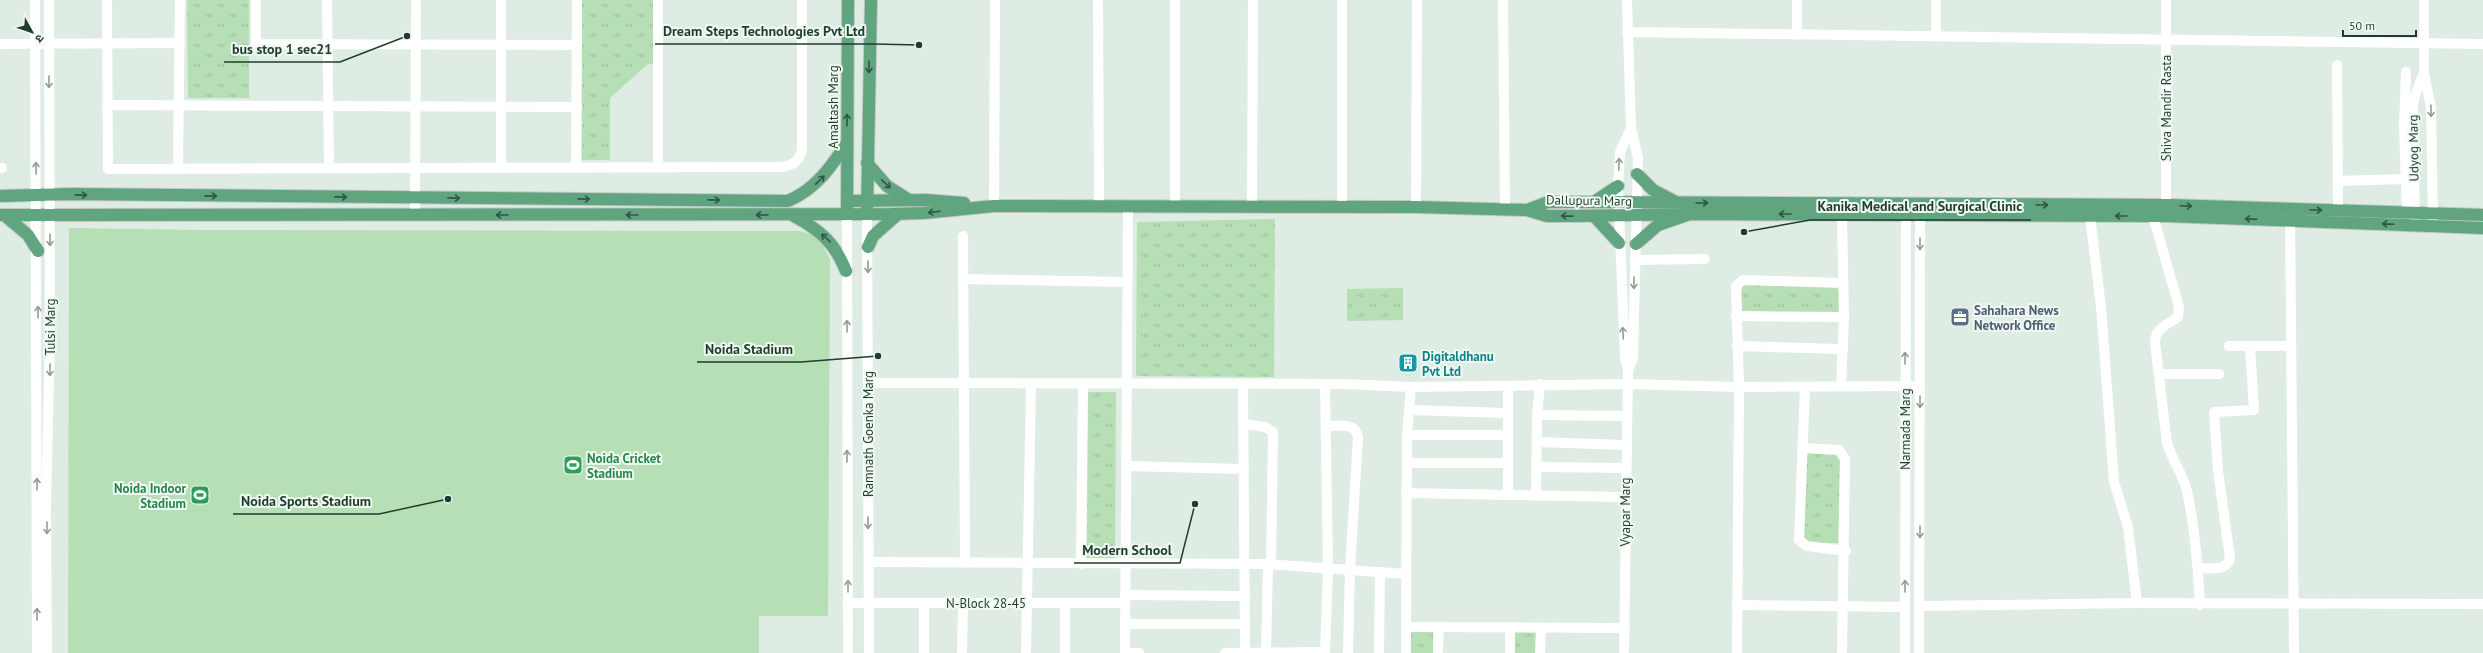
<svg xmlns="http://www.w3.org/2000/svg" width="2483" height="653" font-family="'PT Sans','Noto Sans Devanagari',sans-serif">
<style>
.grass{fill:url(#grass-tufts)}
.garden{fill:#b6dfb6}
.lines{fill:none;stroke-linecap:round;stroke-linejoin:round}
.major-casing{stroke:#c0c9c4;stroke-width:14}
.minor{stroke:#fff;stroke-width:10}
.major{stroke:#61a480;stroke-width:12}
.oneway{stroke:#305742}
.oneway2{stroke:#8f9e96}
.labels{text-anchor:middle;stroke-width:4;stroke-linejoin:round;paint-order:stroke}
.street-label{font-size:13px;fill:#1f3d2d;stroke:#f0f8f2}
.service-label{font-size:13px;font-weight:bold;fill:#4e5e75;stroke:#f0f8f2;text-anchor:start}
.culture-label{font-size:13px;font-weight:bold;fill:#0d838f;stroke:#f0f8f2;text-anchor:start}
.leisure-label{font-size:13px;font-weight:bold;fill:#27864d;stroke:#f0f8f2;text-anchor:start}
.leader{fill:none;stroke:#1f3d2d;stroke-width:1.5}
.callout-dot{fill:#1f3d2d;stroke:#f0f8f2;stroke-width:1.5}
.callout-label{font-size:14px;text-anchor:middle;font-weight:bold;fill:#1f3d2d;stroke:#f0f8f2;stroke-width:4;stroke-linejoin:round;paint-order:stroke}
</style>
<defs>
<pattern id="grass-tufts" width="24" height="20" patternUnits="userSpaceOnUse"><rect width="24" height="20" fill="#b6dfb6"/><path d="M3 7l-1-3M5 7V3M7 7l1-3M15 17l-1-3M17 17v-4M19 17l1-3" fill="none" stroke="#9cc09d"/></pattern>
</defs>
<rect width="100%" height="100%" fill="#dfece3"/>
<g class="grass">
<polygon points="187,0 249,0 249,98 188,98"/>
<polygon points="582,0 653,0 653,64 648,64 610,98 610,160 582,160"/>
<polygon points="1275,219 1274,377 1136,376 1137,222"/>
<rect x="1742" y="284" width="97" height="29"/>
<polygon points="1403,288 1403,320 1347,321 1347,289"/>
<polygon points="1088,392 1116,392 1115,559 1087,559"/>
<polygon points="1805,452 1840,453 1838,543 1804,543"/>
<rect x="1410" y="631" width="23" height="22"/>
<polygon points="1513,632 1537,632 1536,653 1513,653"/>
</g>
<path class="garden" d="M69,228L202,230L798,231C818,234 822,242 830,260L828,616H759V653H68Z"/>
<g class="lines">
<g class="major-casing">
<g id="major">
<polyline points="867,163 887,186 909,200"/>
<polyline points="1637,174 1653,190 1674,201"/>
<path d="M0,196L71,194L788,201C816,189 830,168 847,143"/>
<polyline points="847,201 926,200 964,203"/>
<polyline points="1594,202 1618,186"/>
<polyline points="1527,210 1548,202 1594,202 2169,205 2483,215"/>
<polyline points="847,214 848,0"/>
<polyline points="867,214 871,0"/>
<polyline points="0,215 891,214 924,213 994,206 1416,207 1527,210 1547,216 1575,216 1690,214"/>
<polyline points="4,215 28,235 38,251"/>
<path d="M794,216C820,230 835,243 846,271"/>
<polyline points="1594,216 1619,243"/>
<polyline points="1636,244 1658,225 1690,214 2166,216 2483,228"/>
<polyline points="868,247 873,236 898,214"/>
</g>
</g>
<g class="minor">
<polyline points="35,0 37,653"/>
<path d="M107,0L108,169L783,167C795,164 798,162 802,150V0"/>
<polyline points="256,0 256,44 577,45"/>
<polyline points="327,0 329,168"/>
<polyline points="1098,0 1099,206"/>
<polyline points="1342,0 1342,207"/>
<polyline points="1503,0 1505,210"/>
<polyline points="1627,0 1631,128 1638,158 1633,357 1628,371"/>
<polyline points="2424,0 2424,73 2431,107 2433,221"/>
<polyline points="1627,32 2483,44"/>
<polyline points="1797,35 1797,0"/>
<polyline points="1936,36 1936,0"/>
<polyline points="0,44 180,43"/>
<polyline points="2337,65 2338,211"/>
<polyline points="2406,72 2404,127 2407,213"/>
<polyline points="107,105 577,107"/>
<polyline points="501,167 501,0"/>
<polyline points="576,167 577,0"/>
<polyline points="658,167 658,0"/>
<polyline points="0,168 2,168"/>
<polyline points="178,168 180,0"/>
<polyline points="2338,181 2405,179"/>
<polyline points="994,206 995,0"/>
<polyline points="1175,206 1175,0"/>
<polyline points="1252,206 1253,0"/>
<polyline points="1416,207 1417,0"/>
<polyline points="2166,212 2166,0"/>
<polyline points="2290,213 2294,653"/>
<polyline points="847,214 848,653"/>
<polyline points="867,214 869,653"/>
<polyline points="415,215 416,0"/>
<polyline points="2090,216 2101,307 2114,482 2128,527 2137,603"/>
<path d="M2153,216L2179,307L2178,317C2166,325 2155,328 2155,343L2167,443C2172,460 2183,474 2187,491C2195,528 2198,567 2200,605"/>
<polyline points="2415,225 2413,109 2414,98 2424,73"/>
<polyline points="963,236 965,563"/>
<polyline points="1635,260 1705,259"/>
<polyline points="963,279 1127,282"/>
<polyline points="1736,316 1844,317"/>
<polyline points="1737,346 1843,349"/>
<polyline points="2229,346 2291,346"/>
<polyline points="2160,374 2219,374"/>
<polyline points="868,383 1344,384 1411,387 1627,384 1739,387 1920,386"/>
<polyline points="1243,384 1245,652"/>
<polyline points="1508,386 1508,495"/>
<polyline points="1841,386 1844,317 1842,215"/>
<polyline points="1805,387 1799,540 1807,546 1846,551"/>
<polyline points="1410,410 1507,413"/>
<polyline points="1537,415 1626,416"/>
<polyline points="1244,424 1265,427 1273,432 1271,565"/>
<path d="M1326,426C1339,426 1355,422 1358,437L1350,569L1348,653"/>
<polyline points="1407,435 1507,435"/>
<polyline points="1537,442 1626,445"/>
<polyline points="1802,448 1839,450 1845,459 1842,653"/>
<polyline points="1407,463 1508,463"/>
<polyline points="1126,466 1244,469"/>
<polyline points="1537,467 1626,468"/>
<polyline points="1406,493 1625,497"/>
<polyline points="1536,495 1537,415 1540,384"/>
<polyline points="869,562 1268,564 1406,574"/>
<polyline points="1081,564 1083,384"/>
<path d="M2198,568C2209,568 2227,572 2230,558L2218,471L2214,412L2254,410L2250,346"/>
<polyline points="1125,595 1245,596"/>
<polyline points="848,603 1125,603"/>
<polyline points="1065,603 1065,653"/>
<polyline points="1737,605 1905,607"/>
<polyline points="1919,606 2137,603 2483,604"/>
<polyline points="1125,624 1245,624"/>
<polyline points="1406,627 1625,628"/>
<polyline points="47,653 46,505 50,335 49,0"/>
<polyline points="924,653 924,603"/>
<polyline points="962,653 963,603"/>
<polyline points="1026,653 1031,384"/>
<polyline points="1125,653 1128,206"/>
<polyline points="1125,653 1139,653"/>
<polyline points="1225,653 1325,652"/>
<polyline points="1266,653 1268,564"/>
<polyline points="1325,653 1328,569 1325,384"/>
<polyline points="1379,653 1380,572"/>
<polyline points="1406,653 1407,435 1411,387"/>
<polyline points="1438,653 1439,627"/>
<polyline points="1510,653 1510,627"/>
<polyline points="1540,653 1541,628"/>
<polyline points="1624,653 1628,371 1625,358 1618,186 1620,152 1631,128"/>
<polyline points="1737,653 1739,387 1736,286 1743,280 1841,283"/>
<polyline points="1905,653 1906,207"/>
<polyline points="1919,653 1920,209"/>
</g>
<use href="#major" class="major"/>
</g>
<defs><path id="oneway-shaft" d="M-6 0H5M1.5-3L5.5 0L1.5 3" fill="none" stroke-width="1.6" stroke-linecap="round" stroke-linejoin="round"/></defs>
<g class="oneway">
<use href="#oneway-shaft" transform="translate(869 67) rotate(91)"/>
<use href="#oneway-shaft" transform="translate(847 120) rotate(-90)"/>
<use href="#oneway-shaft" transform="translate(820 180) rotate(-44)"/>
<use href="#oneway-shaft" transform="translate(886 184) rotate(43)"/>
<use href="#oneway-shaft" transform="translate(81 195) rotate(1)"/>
<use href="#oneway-shaft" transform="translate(211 196) rotate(1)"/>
<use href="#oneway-shaft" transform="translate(341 197) rotate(1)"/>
<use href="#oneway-shaft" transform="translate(454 198) rotate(1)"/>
<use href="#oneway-shaft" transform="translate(584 199) rotate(1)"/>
<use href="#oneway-shaft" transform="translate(714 200) rotate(1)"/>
<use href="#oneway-shaft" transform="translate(1702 203)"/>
<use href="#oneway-shaft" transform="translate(2042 205)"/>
<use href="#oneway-shaft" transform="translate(2186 206) rotate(2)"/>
<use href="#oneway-shaft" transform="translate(2316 210) rotate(2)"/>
<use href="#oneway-shaft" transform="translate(934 212) rotate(173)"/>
<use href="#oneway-shaft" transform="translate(1785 214) rotate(-180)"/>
<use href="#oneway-shaft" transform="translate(502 215) rotate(-180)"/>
<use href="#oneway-shaft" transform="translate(632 215) rotate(-180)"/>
<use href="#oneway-shaft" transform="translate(762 215) rotate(180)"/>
<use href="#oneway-shaft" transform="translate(1567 216) rotate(-179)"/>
<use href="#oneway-shaft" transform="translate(2121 216) rotate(180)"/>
<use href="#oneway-shaft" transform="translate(2251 219) rotate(-178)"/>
<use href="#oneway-shaft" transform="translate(2388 224) rotate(-178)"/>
<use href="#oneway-shaft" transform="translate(826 238) rotate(-138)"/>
</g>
<g class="oneway2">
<use href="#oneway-shaft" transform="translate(49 82) rotate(90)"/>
<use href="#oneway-shaft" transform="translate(2431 111) rotate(89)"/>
<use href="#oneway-shaft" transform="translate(1619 164) rotate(-87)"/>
<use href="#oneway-shaft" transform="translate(36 168) rotate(-91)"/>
<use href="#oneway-shaft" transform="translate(50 240) rotate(90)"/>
<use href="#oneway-shaft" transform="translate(1920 244) rotate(90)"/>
<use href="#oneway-shaft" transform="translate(868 267) rotate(90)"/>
<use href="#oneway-shaft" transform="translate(1634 283) rotate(91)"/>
<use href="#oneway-shaft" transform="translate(38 312) rotate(-90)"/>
<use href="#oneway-shaft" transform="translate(847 326) rotate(-90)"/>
<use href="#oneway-shaft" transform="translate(1623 333) rotate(-93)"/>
<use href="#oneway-shaft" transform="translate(1905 358) rotate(-90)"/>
<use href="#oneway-shaft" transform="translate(50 370) rotate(91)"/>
<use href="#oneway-shaft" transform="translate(1920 402) rotate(90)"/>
<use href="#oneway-shaft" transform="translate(847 456) rotate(-90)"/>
<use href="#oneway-shaft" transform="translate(37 484) rotate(-90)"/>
<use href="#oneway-shaft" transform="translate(868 523) rotate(90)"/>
<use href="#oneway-shaft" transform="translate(47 528) rotate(90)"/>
<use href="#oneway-shaft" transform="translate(1920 532) rotate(90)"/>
<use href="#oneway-shaft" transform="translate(848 586) rotate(-90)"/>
<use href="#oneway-shaft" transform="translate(1905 586) rotate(-90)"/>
<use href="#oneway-shaft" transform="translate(37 614) rotate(-90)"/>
</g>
<defs>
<g id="office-square" transform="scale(1)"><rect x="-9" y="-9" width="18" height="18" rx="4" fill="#5c6f8a" stroke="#f0f8f2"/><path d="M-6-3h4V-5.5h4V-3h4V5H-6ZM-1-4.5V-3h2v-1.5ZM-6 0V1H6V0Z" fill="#fff"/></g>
<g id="building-square" transform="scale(1)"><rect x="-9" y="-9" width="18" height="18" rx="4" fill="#0f9aa8" stroke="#f0f8f2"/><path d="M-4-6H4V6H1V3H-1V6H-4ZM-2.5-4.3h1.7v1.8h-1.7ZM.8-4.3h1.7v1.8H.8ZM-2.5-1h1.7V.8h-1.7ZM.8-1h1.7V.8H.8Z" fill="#fff"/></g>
<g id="stadium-square" transform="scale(1)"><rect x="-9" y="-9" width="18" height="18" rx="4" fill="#2e9e5b" stroke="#f0f8f2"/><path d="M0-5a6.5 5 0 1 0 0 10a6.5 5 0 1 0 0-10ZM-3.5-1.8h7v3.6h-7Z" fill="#fff"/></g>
</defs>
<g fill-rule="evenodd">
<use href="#office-square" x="1960" y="317"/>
<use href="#building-square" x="1408" y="363"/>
<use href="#stadium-square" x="573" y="465"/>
<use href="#stadium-square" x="200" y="495"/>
</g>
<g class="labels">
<g class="street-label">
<text transform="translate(833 107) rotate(-90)" y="5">Amaltash Marg</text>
<text transform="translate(2166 108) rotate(-90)" y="5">Shiva Mandir Rasta</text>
<text transform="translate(2413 148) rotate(-91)" y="5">Udyog Marg</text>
<text transform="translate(1589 200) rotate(1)" y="5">Dallupura Marg</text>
<text transform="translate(50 327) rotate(-90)" y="5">Tulsi Marg</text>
<text transform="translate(1905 429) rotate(-90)" y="5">Narmada Marg</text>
<text transform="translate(868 434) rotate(-90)" y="5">Ramnath Goenka Marg</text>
<text transform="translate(1625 512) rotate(-90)" y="5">Vyapar Marg</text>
<text x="986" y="608">N-Block 28-45</text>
</g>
<g class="service-label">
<text x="1974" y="315">Sahahara News<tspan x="1974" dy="15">Network Office</tspan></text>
</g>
<g class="culture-label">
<text x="1422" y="361">Digitaldhanu<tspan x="1422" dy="15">Pvt Ltd</tspan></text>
</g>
<g class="leisure-label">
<text x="587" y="463">Noida Cricket<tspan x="587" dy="15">Stadium</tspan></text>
<text x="186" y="493" text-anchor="end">Noida Indoor<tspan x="186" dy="15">Stadium</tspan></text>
</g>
</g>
<path class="leader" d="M919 45L874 44H655M407 36L340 62H224M1744 232L1810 220H2031M878 356L801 362H697M448 499L379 514H233M1195 504L1180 563H1074"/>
<g class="callout-dot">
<circle cx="919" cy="45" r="4"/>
<circle cx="407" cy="36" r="4"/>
<circle cx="1744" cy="232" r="4"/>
<circle cx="878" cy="356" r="4"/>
<circle cx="448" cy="499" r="4"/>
<circle cx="1195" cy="504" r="4"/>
</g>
<g class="callout-label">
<text x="764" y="36">Dream Steps Technologies Pvt Ltd</text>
<text x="282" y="54">bus stop 1 sec21</text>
<text x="1920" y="211">Kanika Medical and Surgical Clinic</text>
<text x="749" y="354">Noida Stadium</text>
<text x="306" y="506">Noida Sports Stadium</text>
<text x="1127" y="555">Modern School</text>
</g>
<g transform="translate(32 32) rotate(130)" stroke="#f0f8f2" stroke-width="3" paint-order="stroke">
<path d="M0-3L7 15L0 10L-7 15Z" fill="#1f3d2d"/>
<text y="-6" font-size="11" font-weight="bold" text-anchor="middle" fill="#1f3d2d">उ</text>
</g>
<path d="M2343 30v6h73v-6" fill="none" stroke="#1f3d2d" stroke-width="2"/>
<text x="2349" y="30" font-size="12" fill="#1f3d2d" stroke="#f0f8f2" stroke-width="3" paint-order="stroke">50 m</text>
</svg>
